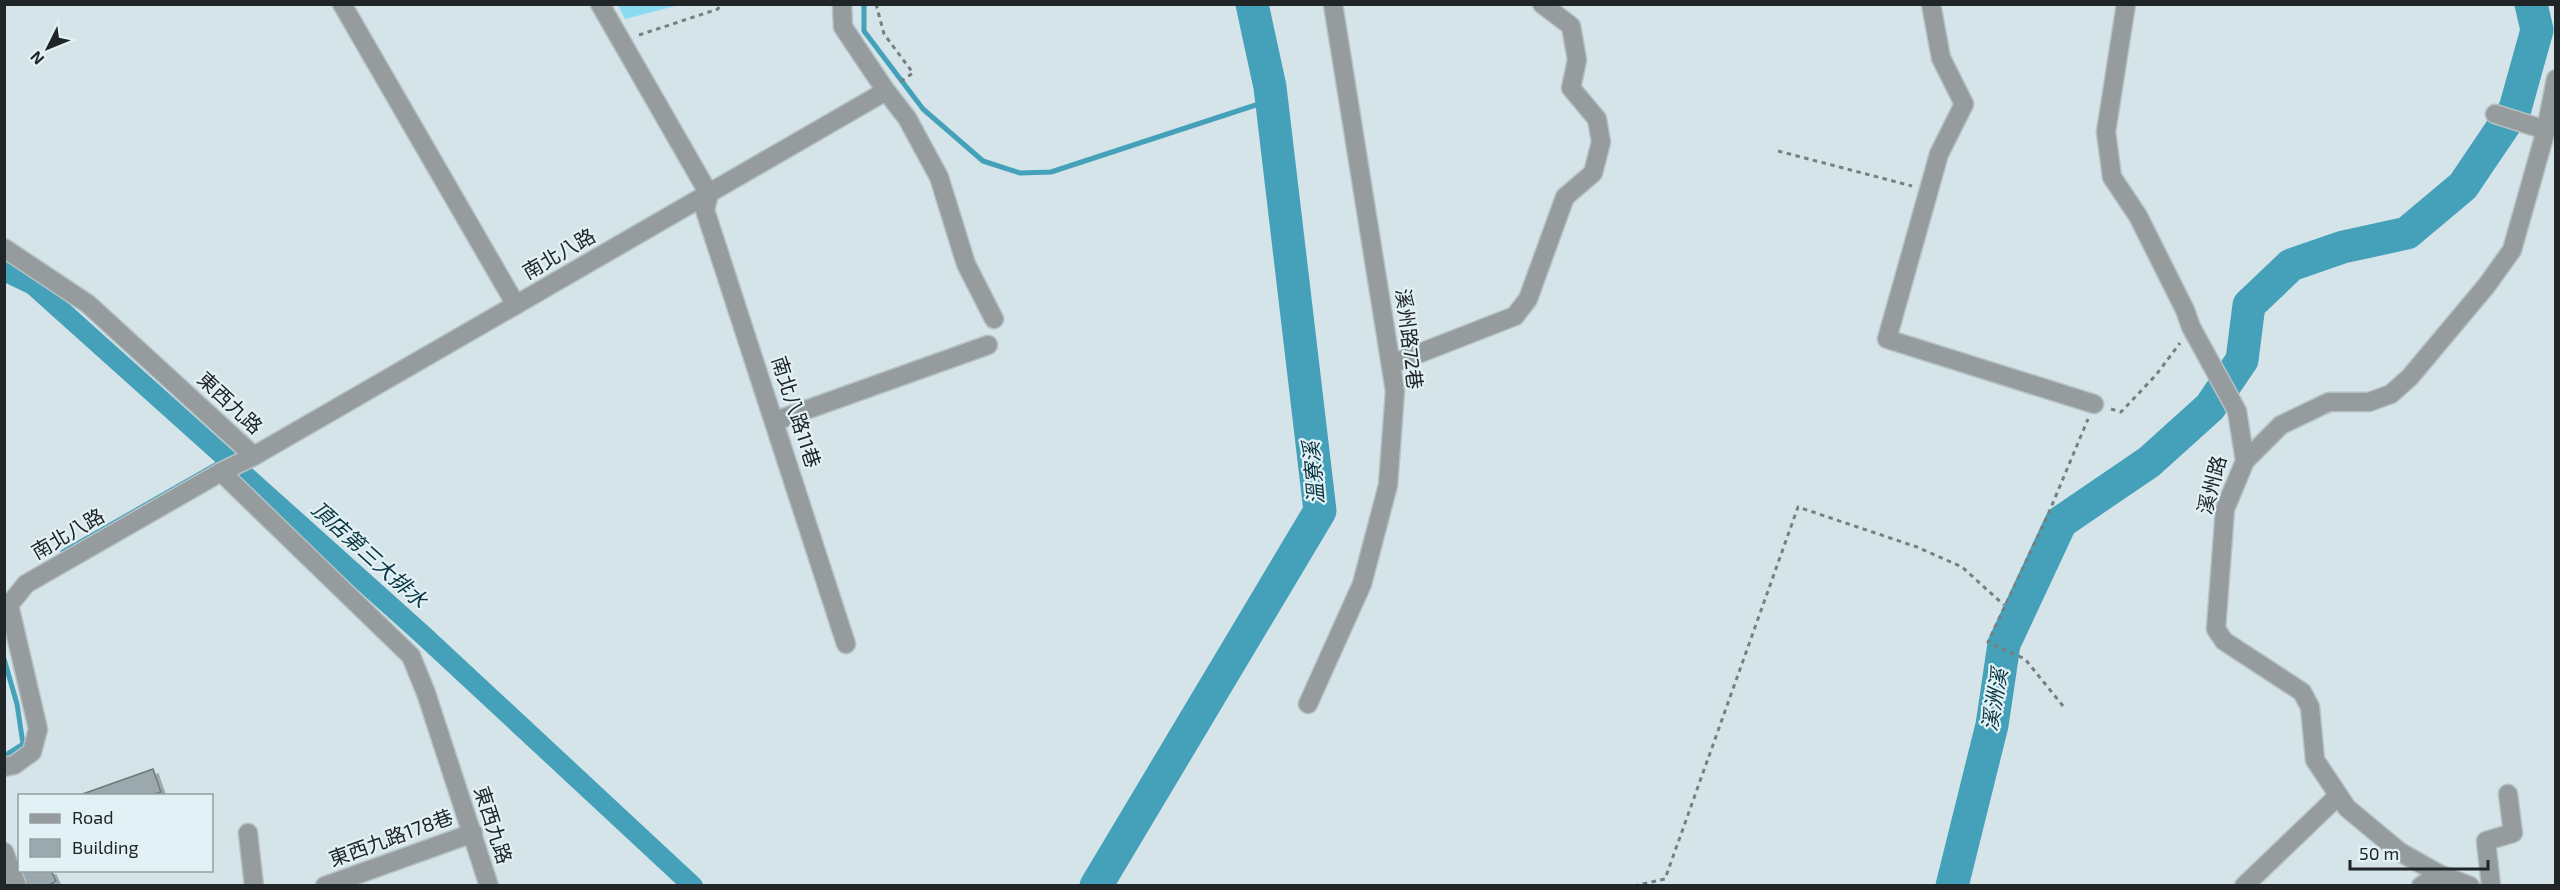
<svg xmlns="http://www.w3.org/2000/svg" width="2560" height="890" font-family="'Exo 2','Noto Sans TC',sans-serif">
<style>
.green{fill:#8adbf2}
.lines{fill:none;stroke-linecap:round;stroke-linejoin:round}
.stream{stroke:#45a1ba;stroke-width:5}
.canal{stroke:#45a1ba;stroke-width:20}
.river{stroke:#45a1ba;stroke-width:33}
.building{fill:#9ba8ad;stroke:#6c797d;stroke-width:1.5;filter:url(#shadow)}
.minor-casing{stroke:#b4c2c5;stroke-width:21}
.path{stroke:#768083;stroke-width:3;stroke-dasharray:4.5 4.5;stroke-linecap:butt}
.minor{stroke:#969c9e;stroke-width:18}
.labels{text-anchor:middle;stroke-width:4.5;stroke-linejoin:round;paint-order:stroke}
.street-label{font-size:20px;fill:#202527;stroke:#e2f1f5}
.water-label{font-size:21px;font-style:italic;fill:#07343e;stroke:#e2f1f5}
</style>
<defs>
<filter id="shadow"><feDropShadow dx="5" dy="5" stdDeviation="0" flood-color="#0004"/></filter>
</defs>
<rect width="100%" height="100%" fill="#d5e4e8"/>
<polygon class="green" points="618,5 679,5 625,19"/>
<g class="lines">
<g class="stream">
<polyline points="864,4 864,31 923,109 983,161 1020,173 1051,172 1271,100"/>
<polyline points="63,552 226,459"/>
<polyline points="4,659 17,704 23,744 4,756"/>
</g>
<polyline class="canal" points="4,271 33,285 423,635 693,886"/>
<g class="river">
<polyline points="1096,886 1320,511 1270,87 1252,4"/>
<polyline points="1952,886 1992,725 2004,644 2061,522 2149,462 2210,407 2242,360 2249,305 2291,265 2343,247 2407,233 2463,186 2515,109 2537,30 2531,4"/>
</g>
</g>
<g class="building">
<polygon points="153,769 161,792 149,796 77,796"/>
<polygon points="20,870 51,870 56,881 48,886 28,886"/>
</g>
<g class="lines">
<g class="minor-casing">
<g id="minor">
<polyline points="342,4 516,305"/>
<polyline points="600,4 709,194 705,210 846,644"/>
<polyline points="842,4 843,27 886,91 907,118 939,177 966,264 994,319"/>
<polyline points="1931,4 1941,58 1964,104 1939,154 1887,339 2094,404"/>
<polyline points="2126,4 2106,132 2112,177 2138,216 2185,310 2191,327 2237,411 2245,461 2225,509 2216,629 2224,641 2302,692 2310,707 2315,760 2347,808 2400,852 2439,874 2470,886"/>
<polyline points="2495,114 2546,130"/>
<polyline points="4,248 88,304 254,456 221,472 411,656 426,693 489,886"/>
<polyline points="1392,364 1515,316 1528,299 1565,197 1593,173 1601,142 1597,119 1571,88 1577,60 1571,26 1542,4"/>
<polyline points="775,421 988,345"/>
<polyline points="254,456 886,91"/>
<polyline points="2245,461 2281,425 2329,402 2369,402 2391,394 2410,377 2487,285 2512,250 2546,130 2556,79"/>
<polyline points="1308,704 1362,584 1388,485 1395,391 1333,4"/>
<polyline points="4,767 14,765 32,752 38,729 9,605 26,584 221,472"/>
<polyline points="248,833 254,886"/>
<polyline points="4,852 17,886"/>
<polyline points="325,886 473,833"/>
<polyline points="2244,886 2338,796"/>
<polyline points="2421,886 2439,874"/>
<polyline points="2491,886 2486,841 2513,833 2508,794"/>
</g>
</g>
<g class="path">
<polyline points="876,4 884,34 913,73 900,82"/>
<polyline points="639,35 718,9 720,4"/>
<polyline points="1778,151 1912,186"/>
<polyline points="2111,409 2121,412 2156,375 2180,343"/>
<polyline points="2063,706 2025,659 1988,642 2047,517 2088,419"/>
<polyline points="1634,886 1665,879 1798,507 1917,547 1962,567 2004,605"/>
</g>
<use href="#minor" class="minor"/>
</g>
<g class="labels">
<g class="street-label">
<text transform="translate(559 254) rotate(-30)" y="7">南北八路</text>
<text transform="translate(1409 339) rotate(83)" y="7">溪州路72巷</text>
<text transform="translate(230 403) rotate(43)" y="7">東西九路</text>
<text transform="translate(796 412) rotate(72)" y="7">南北八路11巷</text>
<text transform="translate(2212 485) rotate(-75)" y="7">溪州路</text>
<text transform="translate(68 534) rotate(-30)" y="7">南北八路</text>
<text transform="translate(493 825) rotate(72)" y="7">東西九路</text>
<text transform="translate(391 838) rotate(-20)" y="7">東西九路178巷</text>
</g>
<g class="water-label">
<text transform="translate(1314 473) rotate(-95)" y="7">溫寮溪</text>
<text transform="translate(369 555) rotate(42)" y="7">頂店第三大排水</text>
<text transform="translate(1995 700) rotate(-80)" y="7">溪洲溪</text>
</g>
</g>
<rect width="2560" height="890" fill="none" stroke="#202527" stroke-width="12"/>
<rect x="18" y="794" width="195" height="78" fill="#e2f1f5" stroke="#949fa3" stroke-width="1.5"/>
<rect x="30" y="814" width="30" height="9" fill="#969c9e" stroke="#949fa3" stroke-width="1.5"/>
<text x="72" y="824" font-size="18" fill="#202527">Road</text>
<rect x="30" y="839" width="30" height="18" fill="#9ba8ad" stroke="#949fa3" stroke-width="1.5"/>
<text x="72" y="854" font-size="18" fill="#202527">Building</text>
<g transform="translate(48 48) rotate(227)" stroke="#e2f1f5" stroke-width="4.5" paint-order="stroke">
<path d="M0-4.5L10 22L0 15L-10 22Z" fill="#202527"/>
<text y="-9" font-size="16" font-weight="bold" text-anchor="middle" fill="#202527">N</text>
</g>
<path d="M2350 860v9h138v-9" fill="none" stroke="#202527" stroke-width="3"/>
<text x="2359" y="860" font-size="18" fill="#202527" stroke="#e2f1f5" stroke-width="4.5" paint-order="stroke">50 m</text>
</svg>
